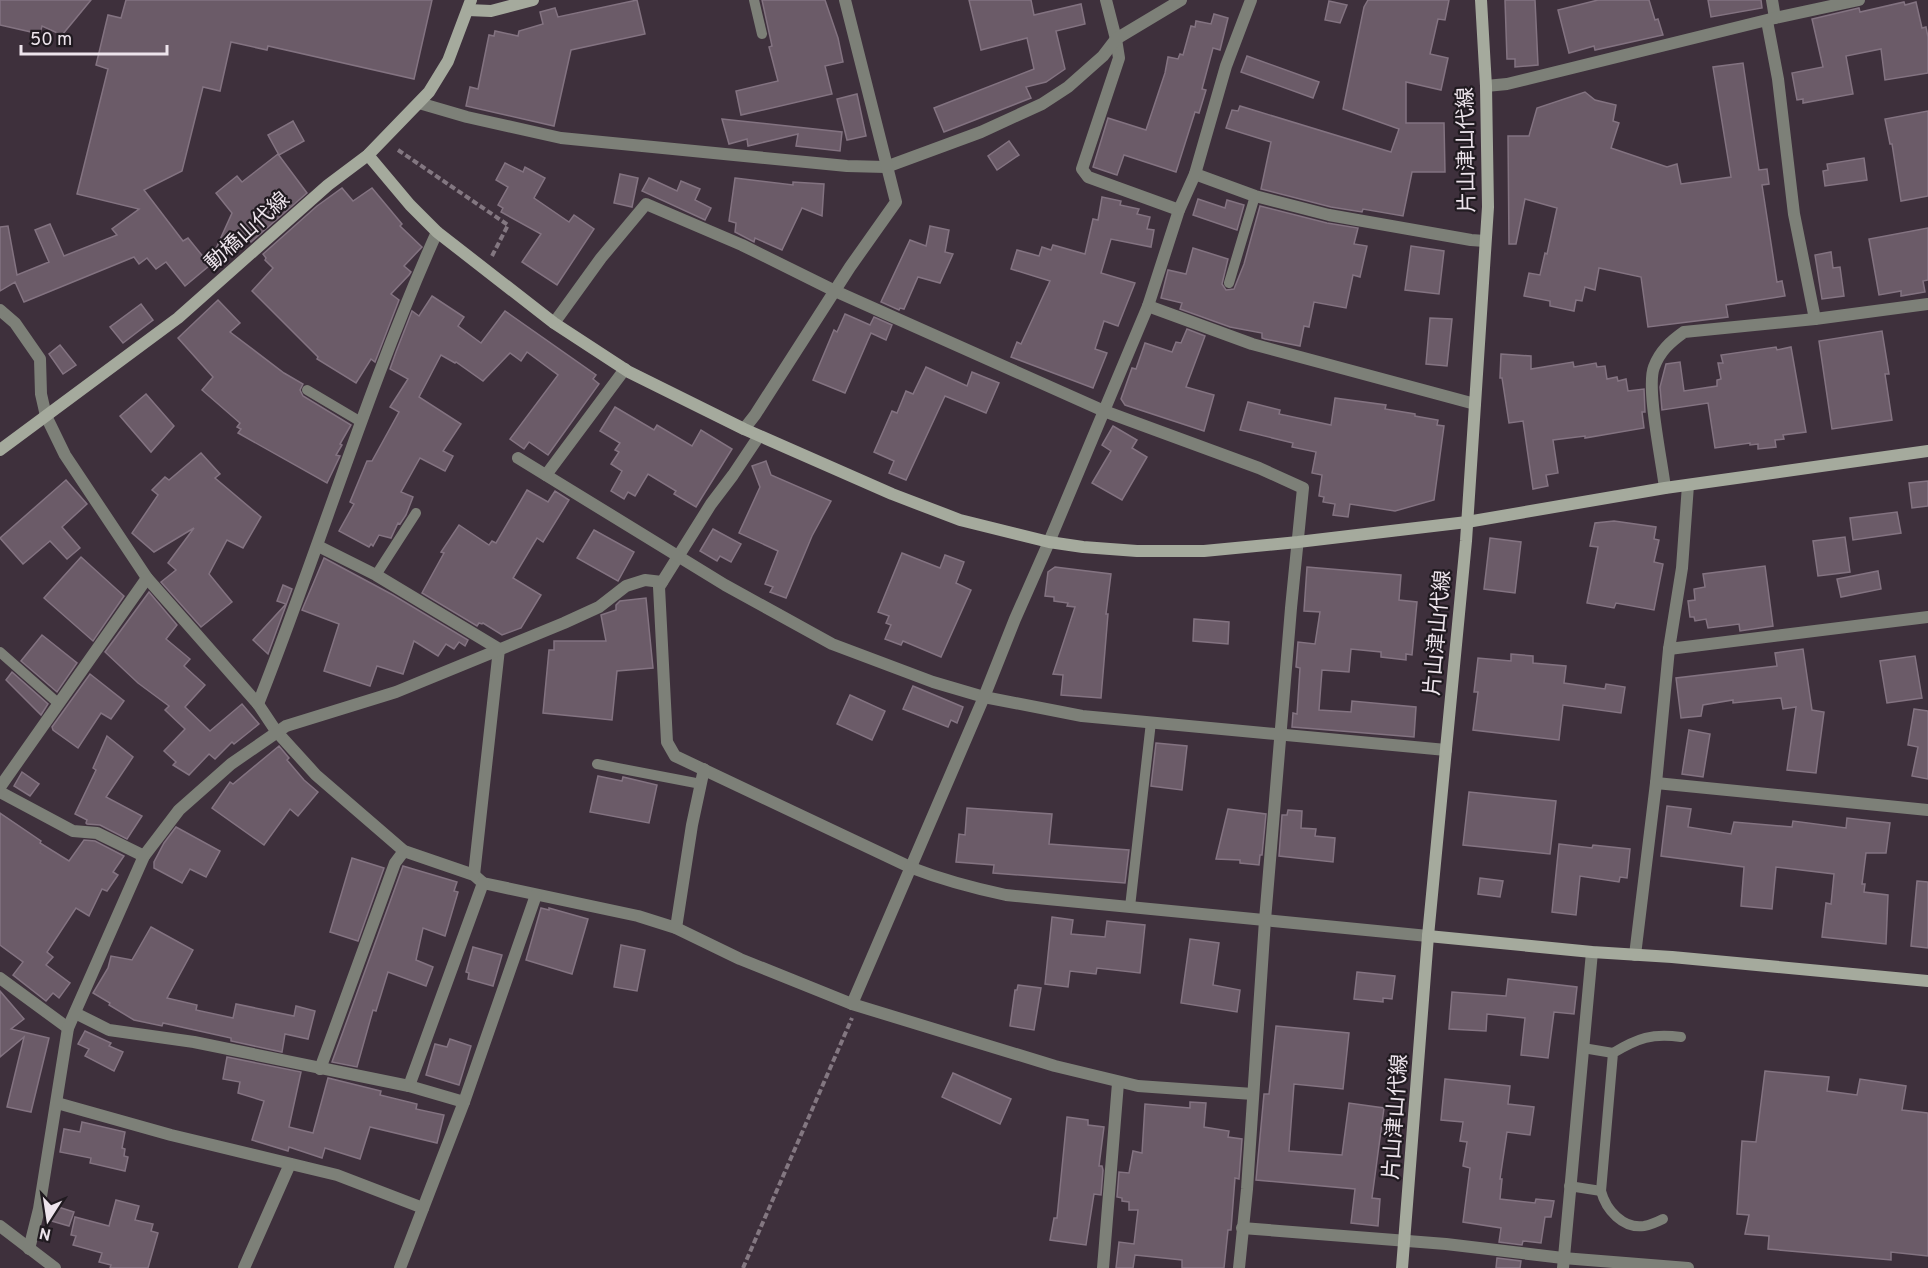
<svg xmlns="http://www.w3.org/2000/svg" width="1928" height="1268" font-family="Overpass,'Noto Sans JP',sans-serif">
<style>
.building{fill:#6b5b68;stroke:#837381;stroke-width:1.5}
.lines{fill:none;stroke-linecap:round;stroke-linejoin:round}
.path{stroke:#837781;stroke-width:4;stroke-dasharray:6 3;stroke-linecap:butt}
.lane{stroke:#7d8078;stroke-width:10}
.street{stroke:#7d8078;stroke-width:12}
.secondary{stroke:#a5aa9d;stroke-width:12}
.labels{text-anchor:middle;stroke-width:4.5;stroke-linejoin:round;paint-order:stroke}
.street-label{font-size:21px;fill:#ede4ec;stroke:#201a20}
</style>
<rect width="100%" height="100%" fill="#3e303c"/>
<g class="building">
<polygon points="0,0 91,0 62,35 42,26 40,34 0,25"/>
<polygon points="126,0 432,0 414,79 268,46 267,50 231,42 220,91 203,87 182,171 144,190 183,241 188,238 209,264 232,213 216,193 237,176 242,182 278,154 307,193 251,242 245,236 185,286 166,262 156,269 147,258 139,264 134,257 24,302 15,282 0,291 0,227 8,226 17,275 49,262 35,230 50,224 64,256 117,235 112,229 139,209 77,194 108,69 96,65 108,15 121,18"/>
<polygon points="637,0 645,34 571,50 554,126 466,106 470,87 478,89 489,35 494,36 495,31 518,36 519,31 543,24 540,12 555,8 558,17"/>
<polygon points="762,0 825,0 838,38 843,62 825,66 832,94 741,115 736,91 778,81 769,47 772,46"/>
<polygon points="969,0 1031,0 1034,15 1081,4 1085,24 1056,31 1065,69 1046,82 1026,87 1031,98 944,132 934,108 1034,69 1027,38 981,50"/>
<polygon points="1368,0 1449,0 1445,20 1438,19 1430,54 1448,58 1441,90 1406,82 1406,123 1444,123 1445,172 1412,172 1403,216 1363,209 1362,212 1331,207 1261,189 1271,142 1226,128 1232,110 1238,111 1240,106 1391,152 1399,129 1343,109 1364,7"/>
<polygon points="1505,0 1535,0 1538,65 1515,67 1515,59 1507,59"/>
<polygon points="1598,0 1649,0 1655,20 1658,19 1663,35 1595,50 1594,46 1569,53 1558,10"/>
<polygon points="1708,0 1761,0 1762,8 1711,17"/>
<polygon points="1329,1 1347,5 1340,23 1325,20"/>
<polygon points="1904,2 1905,5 1916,2 1922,28 1926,27 1928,37 1928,73 1885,80 1881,49 1846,56 1853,94 1803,103 1803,99 1797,100 1792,73 1823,67 1812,19 1859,8 1860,12"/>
<polygon points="1214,14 1228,18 1220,50 1213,48 1202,89 1206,90 1199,113 1195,112 1176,172 1124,155 1117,175 1093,167 1108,118 1146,130 1165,73 1168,57 1178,59 1180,54 1183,55 1191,26 1195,27 1196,21 1211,24"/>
<polygon points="1247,56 1319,82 1313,98 1241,72"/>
<polygon points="1743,63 1759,170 1767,169 1769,184 1762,185 1777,282 1782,281 1785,296 1726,305 1728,317 1648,327 1641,277 1599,268 1595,290 1585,287 1582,301 1576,300 1574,311 1550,306 1550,301 1524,296 1529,273 1540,275 1545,253 1547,254 1557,208 1525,199 1516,244 1509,244 1508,136 1529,136 1537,108 1585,92 1595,100 1616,105 1613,121 1619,123 1611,148 1667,167 1677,164 1681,184 1731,177 1713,67"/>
<polygon points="857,94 866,136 847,140 837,99"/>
<polygon points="1928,111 1928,196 1901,201 1892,144 1890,144 1885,119"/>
<polygon points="722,119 842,132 840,151 796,146 798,134 748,146 747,139 729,144"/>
<polygon points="293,121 304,141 279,155 268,135"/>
<polygon points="1009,141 1019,155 997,170 988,156"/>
<polygon points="1864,158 1867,180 1825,186 1823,171 1828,170 1827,164"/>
<polygon points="505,163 523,172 525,167 545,178 534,198 569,222 574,215 594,229 557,285 522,262 541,234 501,212 503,208 498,205 508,187 496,180"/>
<polygon points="620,174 638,178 632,207 614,203"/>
<polygon points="649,178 677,191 681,181 700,189 695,200 711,208 705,220 642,191"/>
<polygon points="735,178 793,185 793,182 824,184 822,216 802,208 782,250 755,238 754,242 735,232 736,223 729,221"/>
<polygon points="342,188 353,201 372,188 402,224 400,226 422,247 404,266 411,272 409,275 391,294 399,300 375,362 371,359 356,383 317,359 318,357 252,291 273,268 265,260 266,258 263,254 317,206"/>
<polygon points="1102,197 1121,201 1120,205 1139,209 1137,214 1150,217 1147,229 1154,230 1151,247 1111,239 1101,273 1135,283 1118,326 1104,321 1095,349 1107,353 1093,388 1011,357 1017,342 1021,344 1050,281 1011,269 1017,250 1039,256 1042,247 1051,250 1053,245 1085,254 1093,219 1098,220"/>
<polygon points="1198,199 1225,208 1227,200 1244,205 1237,230 1193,215"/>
<polygon points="1260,206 1327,223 1358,228 1354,244 1367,246 1360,277 1353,275 1346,308 1314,302 1309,327 1304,326 1300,346 1265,339 1262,338 1262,333 1230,327 1180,309 1182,303 1161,298 1168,270 1186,274 1193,248 1228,259 1222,284 1226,290 1234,289 1244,264"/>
<polygon points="930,226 949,230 945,252 953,254 940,283 918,277 904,309 900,308 899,310 881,302 910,240 926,246"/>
<polygon points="1928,228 1928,280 1923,281 1925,292 1901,296 1901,291 1879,295 1869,239"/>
<polygon points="1411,246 1444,251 1439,294 1405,290"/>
<polygon points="1831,252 1833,268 1840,267 1844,296 1822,299 1815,255"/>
<polygon points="432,296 464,317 458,326 481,343 505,311 596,375 593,379 599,384 548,455 529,442 524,449 510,439 558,375 527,352 521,361 510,353 483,381 456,362 455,363 441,355 419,397 461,424 443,451 453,456 445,471 420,458 401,492 413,497 406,515 400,524 398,523 391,538 379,535 373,546 371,544 369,547 339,531 354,504 350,502 367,461 372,461 399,412 390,407 408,379 390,369 396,352 412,311 419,316"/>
<polygon points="218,300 240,323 230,332 284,373 303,384 300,390 303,396 351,425 340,444 342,445 336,455 340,456 327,483 238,433 241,429 237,427 240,423 202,390 213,377 178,338"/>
<polygon points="141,304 153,320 123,343 110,327"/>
<polygon points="845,314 870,325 874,317 892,325 886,340 871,333 845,393 813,380 834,330 837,332"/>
<polygon points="1430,318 1452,319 1447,366 1426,364"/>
<polygon points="1187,329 1205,336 1186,387 1214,395 1204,431 1125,405 1121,399 1132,368 1136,369 1145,343 1172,352 1176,342 1181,343"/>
<polygon points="1882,331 1889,374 1885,374 1892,420 1832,429 1819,341"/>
<polygon points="60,345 76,365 63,374 49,354"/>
<polygon points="1776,347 1777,350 1791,347 1806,432 1783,435 1784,439 1775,440 1776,447 1758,449 1758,444 1750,445 1750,443 1715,448 1708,403 1662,410 1660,387 1666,364 1680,362 1684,391 1717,386 1717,380 1721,379 1718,363 1723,363 1721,355"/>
<polygon points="1501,354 1531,356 1531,369 1573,362 1574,367 1596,363 1597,367 1605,366 1607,379 1617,377 1618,381 1626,379 1628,391 1644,389 1645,412 1642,412 1644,428 1585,438 1585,436 1553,440 1558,473 1546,475 1548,486 1533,489 1523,421 1509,423 1502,378 1500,378"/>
<polygon points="926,367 967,386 972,372 999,383 986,413 945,396 906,480 889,473 894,461 874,452 892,411 897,413 906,391 913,394"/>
<polygon points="146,394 174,426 151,452 120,416"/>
<polygon points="1335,398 1386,405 1385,409 1415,414 1415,416 1438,420 1437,425 1444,426 1434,500 1395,511 1350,504 1348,517 1333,515 1335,504 1323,502 1324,497 1319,496 1322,475 1312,473 1316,452 1292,447 1293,443 1240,430 1248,402 1280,410 1279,414 1331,425"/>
<polygon points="615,407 654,430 657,425 692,446 701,430 732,449 696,507 674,494 676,491 648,474 635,496 628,492 624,499 611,491 622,471 611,464 619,452 615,450 620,443 600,431"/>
<polygon points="1113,426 1137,440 1132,448 1147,457 1122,500 1092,483 1111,451 1102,445"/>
<polygon points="201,453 220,474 215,478 261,517 243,548 227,540 209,574 232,602 201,627 161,582 176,570 168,563 194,528 154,552 132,533 158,495 152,490 165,477 169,480"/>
<polygon points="766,461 771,475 831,501 812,536 786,598 770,592 773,587 765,584 778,551 739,533 760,487 752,466"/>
<polygon points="66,480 87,504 62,527 80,548 67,559 50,541 23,564 0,538"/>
<polygon points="1928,481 1928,506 1912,508 1909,483"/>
<polygon points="527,490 548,502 555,491 569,500 543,542 537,538 513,578 541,595 521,628 502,635 483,623 482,624 479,623 477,626 422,593 444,553 441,552 459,525 489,545 492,541 496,543"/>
<polygon points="1897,512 1901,533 1853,540 1850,518"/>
<polygon points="1614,521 1656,527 1654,539 1659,540 1654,562 1663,564 1654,610 1616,603 1614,608 1587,603 1598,547 1590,546 1595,523"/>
<polygon points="713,529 741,544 731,562 720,556 717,561 700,551"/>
<polygon points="594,530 634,552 618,581 577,558"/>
<polygon points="1845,537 1850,572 1818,576 1813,541"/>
<polygon points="1490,538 1521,542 1515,593 1484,589"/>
<polygon points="902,553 940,568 945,555 964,562 956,583 971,590 941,657 903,641 901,645 885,639 891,625 886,623 889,616 878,612"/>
<polygon points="81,557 124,596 93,641 44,598"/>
<polygon points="324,558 393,595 468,640 465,646 459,642 454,649 446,644 438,656 414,641 403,674 377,666 370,686 324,671 339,624 302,610"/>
<polygon points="1765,566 1773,626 1740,631 1739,624 1708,628 1706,619 1695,621 1694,617 1690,617 1688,601 1695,600 1694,589 1705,587 1703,574"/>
<polygon points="1055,567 1111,574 1106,614 1108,614 1101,698 1061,695 1063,675 1053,674 1075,607 1067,606 1068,603 1054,601 1054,597 1045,596 1048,572"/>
<polygon points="1307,567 1401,575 1399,600 1417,602 1412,655 1406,654 1406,660 1381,657 1381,652 1351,649 1349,672 1322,670 1319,710 1351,712 1352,701 1416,707 1414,737 1292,727 1293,713 1297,714 1300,668 1296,667 1298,642 1315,644 1320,612 1304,611"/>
<polygon points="1878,571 1881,589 1841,597 1837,579"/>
<polygon points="283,585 292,589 268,654 253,640 286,604 277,601"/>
<polygon points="149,592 177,625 166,639 190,659 184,666 205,685 185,707 210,731 242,704 259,724 234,744 232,742 215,759 209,754 189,775 173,765 176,762 164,751 185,729 165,710 169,706 138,683 105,652"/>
<polygon points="646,598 653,668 617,671 612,720 543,713 549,650 554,650 554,641 606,641 601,615 616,610 616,605 620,601"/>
<polygon points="1194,619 1229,622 1228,644 1193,641"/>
<polygon points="42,635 77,663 57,692 21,661"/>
<polygon points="1803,649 1812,710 1824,712 1816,773 1787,770 1796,707 1783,709 1781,698 1733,703 1733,700 1703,705 1701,716 1681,718 1676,678 1777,666 1775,653"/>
<polygon points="1511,654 1533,656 1533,663 1566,666 1564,683 1605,689 1606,684 1625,687 1621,713 1563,705 1559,740 1473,730 1478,692 1474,692 1478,658 1511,661"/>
<polygon points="1915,656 1922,698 1887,703 1880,661"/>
<polygon points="12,672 48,704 41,715 6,680"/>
<polygon points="90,674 124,701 111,719 101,713 78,748 53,730 52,727"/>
<polygon points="913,686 963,707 957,723 951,720 948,727 903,709"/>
<polygon points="850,695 885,711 872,740 837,724"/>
<polygon points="1914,709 1928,711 1928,779 1912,776 1918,747 1908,745"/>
<polygon points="1689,730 1710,734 1703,777 1682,774"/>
<polygon points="107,736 133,757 106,797 142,816 127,839 100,825 87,824 86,823 87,820 75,814 96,770 93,768"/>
<polygon points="1156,743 1187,746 1182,790 1151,786"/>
<polygon points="279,746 289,758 287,760 304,780 318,792 298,816 290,809 264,845 212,808 230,782 233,784"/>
<polygon points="22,772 39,784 30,796 14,786"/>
<polygon points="598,776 622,781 623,777 657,785 649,823 590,812"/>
<polygon points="1469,792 1556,801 1550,854 1463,845"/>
<polygon points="1667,806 1691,809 1688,827 1731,834 1734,822 1792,827 1793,821 1846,828 1847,818 1890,823 1886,853 1866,853 1862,884 1865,884 1864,892 1888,895 1886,944 1822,937 1826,903 1831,904 1834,874 1776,867 1772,909 1741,906 1744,867 1661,856"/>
<polygon points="967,808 1052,814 1049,844 1129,850 1125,883 993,873 994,865 956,862 959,834 965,835"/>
<polygon points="1228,809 1266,814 1262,855 1260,855 1259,865 1240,863 1240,860 1216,859"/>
<polygon points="1288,810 1302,811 1301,828 1316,829 1315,836 1335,838 1333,862 1279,856 1282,815 1287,815"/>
<polygon points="0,813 41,841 40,843 69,861 84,840 95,841 124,856 113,872 118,875 107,891 102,889 89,916 76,908 47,952 53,957 46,965 70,983 59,998 53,993 46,1001 13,975 23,962 0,945"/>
<polygon points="176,827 220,851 206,877 190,869 182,883 154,868 154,862 164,843"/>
<polygon points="1559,844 1592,848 1593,845 1630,849 1627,878 1620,877 1619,882 1580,876 1576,915 1552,912"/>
<polygon points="352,858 384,868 358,941 330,932"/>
<polygon points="403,866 457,882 454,891 458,892 445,936 423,928 416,960 433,967 426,986 388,972 376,1011 373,1010 357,1067 332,1062"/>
<polygon points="1480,878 1503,881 1500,897 1478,894"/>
<polygon points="1917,881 1928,882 1928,948 1911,946"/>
<polygon points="541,908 549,910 549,908 588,919 572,974 526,960"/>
<polygon points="1052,917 1073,920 1071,934 1105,937 1107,921 1145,925 1140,973 1097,968 1096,974 1070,971 1068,987 1045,984"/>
<polygon points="151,927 193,950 167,998 197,1005 196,1010 233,1018 236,1004 294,1016 296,1006 315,1011 308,1039 285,1034 282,1052 231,1041 231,1038 163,1023 162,1026 134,1020 109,1005 110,1003 93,993 108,968 111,956 132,960"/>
<polygon points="1190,939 1219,943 1213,985 1240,990 1237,1012 1181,1003"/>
<polygon points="621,945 645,950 637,991 614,987"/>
<polygon points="473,947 502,955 493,986 468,979 469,973 466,972"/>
<polygon points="1357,972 1395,976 1392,999 1383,998 1383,1002 1354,999"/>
<polygon points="1508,979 1577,987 1574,1014 1554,1012 1548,1058 1521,1055 1525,1018 1487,1014 1486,1031 1449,1029 1452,992 1506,996"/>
<polygon points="1018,985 1041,988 1034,1030 1010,1026 1015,990 1017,990"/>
<polygon points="0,991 24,1019 11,1029 49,1038 31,1112 7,1107 24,1037 0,1057"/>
<polygon points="1276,1026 1349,1033 1343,1089 1294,1084 1289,1151 1342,1155 1349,1103 1384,1108 1372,1198 1380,1199 1378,1226 1351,1223 1355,1189 1256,1180 1264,1094 1269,1094"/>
<polygon points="85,1031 111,1043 109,1046 123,1052 114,1071 85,1056 89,1049 78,1044"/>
<polygon points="450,1039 471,1046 459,1085 426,1075 435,1044 447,1047"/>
<polygon points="227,1057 301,1072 289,1127 313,1133 328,1078 381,1091 380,1095 417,1104 416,1109 444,1115 437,1143 370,1127 360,1159 325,1148 322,1158 289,1147 288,1151 252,1140 264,1101 238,1093 240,1082 223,1079"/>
<polygon points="1765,1071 1829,1077 1827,1091 1857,1095 1860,1079 1906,1086 1902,1110 1928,1113 1928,1256 1891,1252 1891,1260 1768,1249 1769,1236 1745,1234 1749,1215 1737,1214 1742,1141 1756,1142"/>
<polygon points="953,1073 1011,1099 1000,1124 942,1097"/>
<polygon points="1445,1079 1510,1086 1508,1104 1534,1107 1530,1135 1507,1132 1500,1179 1502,1179 1500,1199 1535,1203 1536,1199 1554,1201 1551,1217 1545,1217 1541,1243 1523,1241 1522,1245 1499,1242 1501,1228 1463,1222 1470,1168 1463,1166 1467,1142 1460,1141 1463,1122 1441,1120"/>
<polygon points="1190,1102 1206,1103 1204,1127 1229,1131 1228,1137 1242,1139 1239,1179 1235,1178 1231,1230 1228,1230 1224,1268 1182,1268 1182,1260 1135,1255 1133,1268 1116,1268 1119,1242 1134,1244 1138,1210 1129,1210 1129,1202 1122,1201 1122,1198 1117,1197 1119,1172 1129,1173 1133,1151 1142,1153 1145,1104 1190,1108"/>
<polygon points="1067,1117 1088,1120 1088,1125 1104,1127 1099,1166 1102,1166 1103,1170 1101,1195 1094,1194 1086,1245 1050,1240 1054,1218 1057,1218"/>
<polygon points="82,1122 125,1132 122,1148 125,1149 124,1156 128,1157 125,1171 90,1163 91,1158 60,1152 64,1129 80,1132"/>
<polygon points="116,1200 139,1206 135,1220 153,1224 151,1231 158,1233 148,1268 110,1268 111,1265 99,1262 102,1253 73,1245 76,1236 71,1235 75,1217 109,1226"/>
<polygon points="52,1205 74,1212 69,1226 48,1220"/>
<polygon points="1497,1258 1521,1261 1520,1268 1496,1268"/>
</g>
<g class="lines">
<g class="path">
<polyline points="398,150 508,225 492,256"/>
<polyline points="743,1268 852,1018"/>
</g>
<g class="lane">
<polyline points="754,0 762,34"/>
<polyline points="1229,283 1255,196"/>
<polyline points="307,390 361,422"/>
<polyline points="376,575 416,513"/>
<polyline points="0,652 59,704"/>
<polyline points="597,764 701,784"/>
<polyline points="1130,907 1151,722"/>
<polyline points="1583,1048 1613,1053"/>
<polyline points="1569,1186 1601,1191"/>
<path d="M1663,1219C1657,1222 1650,1225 1644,1226C1623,1229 1606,1210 1601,1191L1613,1053C1638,1038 1652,1033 1681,1037"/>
</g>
<g class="street">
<polyline points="1106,0 1116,39 1119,58 1082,169 1088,177 1179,210"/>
<polyline points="1772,0 1775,18"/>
<polyline points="1767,21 1778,79 1794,214 1815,319"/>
<polyline points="1486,86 1507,84 1775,18 1859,0"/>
<polyline points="419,103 467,117 561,138 847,166 886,167 981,132 1042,104 1068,87 1103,56 1116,39 1181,0"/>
<polyline points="1195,174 1255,196 1329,215 1471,240 1485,241"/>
<polyline points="1148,306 1252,344 1475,404"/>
<polyline points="0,310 15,323 40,359 41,394 46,416 65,455 147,578 258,704 276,731 316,775 404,851 474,875 483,883 638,916 676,928 740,959 852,1004 1055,1066 1138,1086 1253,1094"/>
<polyline points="554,323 601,258 646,204 742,245 835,291 1104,411 1259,468 1303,488 1291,608 1265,920 1247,1189 1239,1268"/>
<polyline points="744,429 755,415 850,267 896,202 845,0"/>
<path d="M759,436L733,475L711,504L659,587L667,742L675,756L912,868C943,880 973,888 1006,895L1428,936"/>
<polyline points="518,458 725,585 832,644 933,682 984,697 1082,716 1446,750"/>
<polyline points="546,475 625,369"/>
<path d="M1665,488C1662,462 1646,387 1654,367C1660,351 1670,342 1684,332L1815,319L1928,304"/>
<polyline points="318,546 376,575 499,649"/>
<polyline points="1669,649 1928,617"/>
<path d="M258,704C320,547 368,386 437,232"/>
<polyline points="1656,783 1928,810"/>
<polyline points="0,787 147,578"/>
<polyline points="0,792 73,831 97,833 144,856"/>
<polyline points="474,875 499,649"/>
<polyline points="676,928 692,825 704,769"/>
<polyline points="1635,955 1656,783 1669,649 1682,568 1688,485"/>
<polyline points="0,978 68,1028"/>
<polyline points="852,1004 984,697 1015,619 1049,542 1148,306 1179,210 1195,174 1226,66 1251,0"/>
<polyline points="75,1013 109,1030 194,1042 409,1086 464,1102"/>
<polyline points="320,1069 395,863 404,851"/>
<polyline points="409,1086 483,883"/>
<polyline points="57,1103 171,1135 337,1175 423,1208"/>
<polyline points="0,1226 55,1268"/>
<polyline points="1242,1228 1446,1244 1563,1258 1688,1268"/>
<polyline points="29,1249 39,1209 68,1028 144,856 179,810 231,764 286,726 396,692 564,623 599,607 626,586 645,580 662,582"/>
<polyline points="244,1268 290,1164"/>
<polyline points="400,1268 464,1102 536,895"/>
<polyline points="1103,1268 1118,1083"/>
<polyline points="1563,1268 1592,952"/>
</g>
<g class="secondary">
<polyline points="468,10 491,11 533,0"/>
<polyline points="368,155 410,205 437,232 554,323 629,372 744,429 892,494 960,520 1049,542 1083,547 1137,551 1204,551 1298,542 1467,522 1665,488 1928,451"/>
<polyline points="0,450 178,318 328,185 368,155 429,92 448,61 471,0"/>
<polyline points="1428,936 1592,952 1672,957 1928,981"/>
<polyline points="1402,1268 1428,936 1466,541 1488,207 1486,86 1481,0"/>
</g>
</g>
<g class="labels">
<g class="street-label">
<text transform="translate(1466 150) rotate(-91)" y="7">片山津山代線</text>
<text transform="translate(247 231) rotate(-42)" y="7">動橋山代線</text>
<text transform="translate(1437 633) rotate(-85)" y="7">片山津山代線</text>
<text transform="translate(1395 1117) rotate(-86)" y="7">片山津山代線</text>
</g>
</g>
<g transform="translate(48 1220) rotate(192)" stroke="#201a20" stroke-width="4.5" paint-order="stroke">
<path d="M0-4.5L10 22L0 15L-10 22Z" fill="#ede4ec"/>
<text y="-9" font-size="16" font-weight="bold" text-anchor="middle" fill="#ede4ec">N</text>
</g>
<path d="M21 45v9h146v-9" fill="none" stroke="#ede4ec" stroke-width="3"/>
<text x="30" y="45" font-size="18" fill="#ede4ec" stroke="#201a20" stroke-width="4.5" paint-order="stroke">50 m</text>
</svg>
